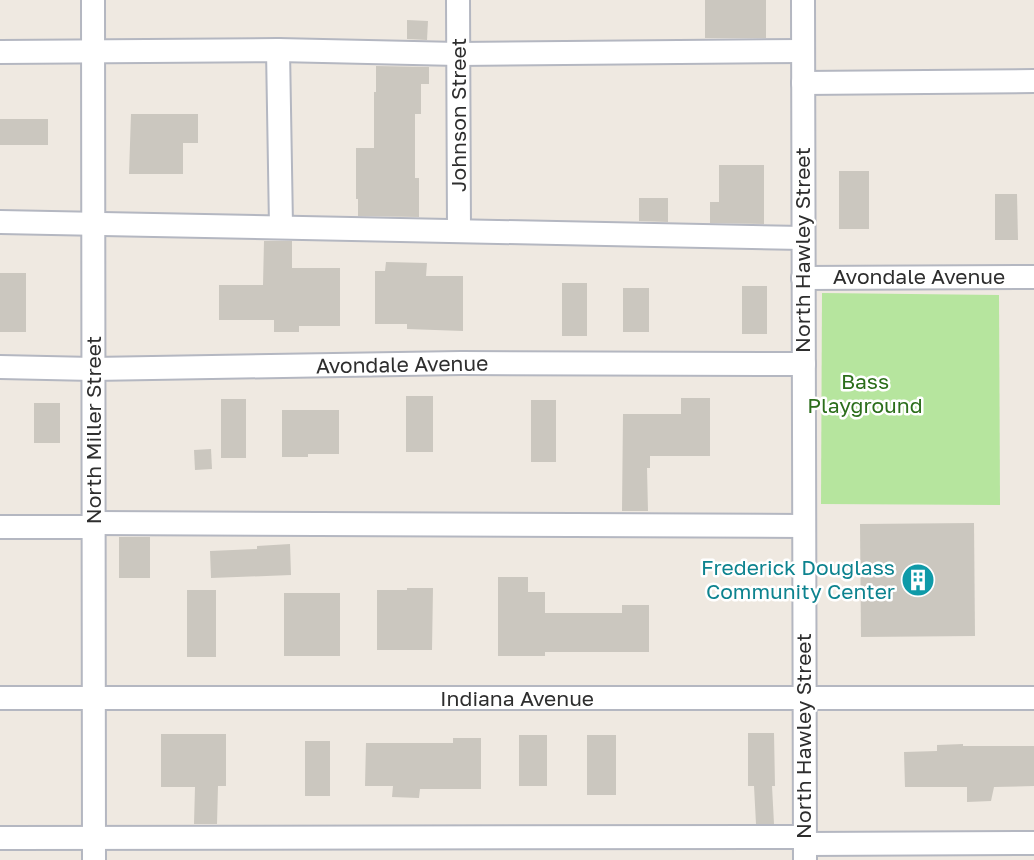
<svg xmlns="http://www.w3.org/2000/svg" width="1034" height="860" font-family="'Golos Text',sans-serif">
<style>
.green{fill:#b6e59e}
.building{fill:#cbc7bf}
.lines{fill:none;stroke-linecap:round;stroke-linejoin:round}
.minor-casing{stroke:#b4b7c1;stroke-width:26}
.minor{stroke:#fff;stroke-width:22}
.labels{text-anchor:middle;stroke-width:5;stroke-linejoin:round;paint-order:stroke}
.street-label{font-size:21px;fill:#2e2e2e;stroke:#fff}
.park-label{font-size:21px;fill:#2c6e1b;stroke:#fff}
.culture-label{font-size:21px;fill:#0d838f;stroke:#fff;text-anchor:end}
</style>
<rect width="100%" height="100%" fill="#efe9e1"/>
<polygon class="green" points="822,293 999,295 1000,505 821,504"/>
<g class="building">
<rect x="705" y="0" width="61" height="38"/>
<polygon points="407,20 428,21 427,40 407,39"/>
<polygon points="376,66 429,67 429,84 421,84 421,114 415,114 415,178 419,178 419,217 358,216 358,199 356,199 356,148 374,148 374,92 376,92"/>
<polygon points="131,114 198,114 198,143 183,143 183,174 129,174"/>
<rect x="0" y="119" width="48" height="26"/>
<polygon points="719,165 764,165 764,224 710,223 710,202 719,202"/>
<rect x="839" y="171" width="30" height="58"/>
<polygon points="995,194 1017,194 1018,240 995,240"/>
<polygon points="639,198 668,198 668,222 639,221"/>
<polygon points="264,241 292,241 292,268 340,268 340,326 299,326 299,332 274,332 274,320 219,320 219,285 263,285"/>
<polygon points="386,262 427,263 426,276 463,276 463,331 407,329 407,324 375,324 375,271 385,271"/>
<rect x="0" y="273" width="26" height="59"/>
<rect x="562" y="283" width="25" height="53"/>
<rect x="742" y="286" width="25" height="48"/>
<rect x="623" y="288" width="26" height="44"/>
<rect x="406" y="396" width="27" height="56"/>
<polygon points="681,398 710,398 710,456 650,456 650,468 647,468 648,511 622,511 623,414 681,414"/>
<rect x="221" y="399" width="25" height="59"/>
<rect x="531" y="400" width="25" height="62"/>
<rect x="34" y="403" width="26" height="40"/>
<polygon points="282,410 339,410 339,454 308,454 308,457 282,457"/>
<polygon points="211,449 212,469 195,470 194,450"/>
<polygon points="974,523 975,636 861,637 860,524"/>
<rect x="119" y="537" width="31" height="41"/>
<polygon points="290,544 291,575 211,578 210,551 257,549 257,546"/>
<polygon points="498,577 528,577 528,592 545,592 545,613 622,613 622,605 649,605 649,652 545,652 545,656 498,656"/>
<polygon points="407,588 433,588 432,650 377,650 377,590 407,590"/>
<rect x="187" y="590" width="29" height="67"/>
<rect x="284" y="593" width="56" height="63"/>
<polygon points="748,733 774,733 775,786 772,786 774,824 756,824 754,786 748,786"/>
<polygon points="161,734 226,734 226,786 218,786 217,824 194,824 195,787 161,787"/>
<rect x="519" y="735" width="28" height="51"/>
<rect x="587" y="735" width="29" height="60"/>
<polygon points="453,738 481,738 481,789 420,789 419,798 392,797 393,786 365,786 366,743 453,743"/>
<rect x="305" y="741" width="25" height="55"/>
<polygon points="963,744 963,746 1034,746 1034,786 994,787 991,801 967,802 967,787 905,787 904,752 937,751 937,745"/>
</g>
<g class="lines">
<g class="minor-casing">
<g id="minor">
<polyline points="93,0 94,860"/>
<polyline points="458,0 459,231"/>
<polyline points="803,0 805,860"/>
<polyline points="278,50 281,226"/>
<polyline points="0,52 278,50 458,54 803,51"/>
<polyline points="803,83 1034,81"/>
<polyline points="0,222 803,238"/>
<polyline points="803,278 1034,277"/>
<polyline points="0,367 93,369 461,363 804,364"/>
<polyline points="94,523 804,526"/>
<polyline points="0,527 94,527"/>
<polyline points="0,698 1034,698"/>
<polyline points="0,838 805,837"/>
<polyline points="805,844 1034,843"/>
</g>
</g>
<use href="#minor" class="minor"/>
</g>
<defs>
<g id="building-disc" transform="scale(1.725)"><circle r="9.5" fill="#0f9aa8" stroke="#fff"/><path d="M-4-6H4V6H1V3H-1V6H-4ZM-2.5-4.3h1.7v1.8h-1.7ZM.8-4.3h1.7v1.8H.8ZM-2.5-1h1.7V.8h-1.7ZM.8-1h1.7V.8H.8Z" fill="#fff"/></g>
</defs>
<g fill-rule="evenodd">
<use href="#building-disc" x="918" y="580"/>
</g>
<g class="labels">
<g class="street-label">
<text transform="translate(459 115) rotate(-90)" y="7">Johnson Street</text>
<text transform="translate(803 250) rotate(-90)" y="7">North Hawley Street</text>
<text x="919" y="284">Avondale Avenue</text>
<text transform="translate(402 365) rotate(-1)" y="7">Avondale Avenue</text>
<text transform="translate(94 430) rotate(-90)" y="7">North Miller Street</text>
<text x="517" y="706">Indiana Avenue</text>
<text transform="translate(804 736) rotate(-90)" y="7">North Hawley Street</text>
</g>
<g class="park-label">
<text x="865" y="389">Bass<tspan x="865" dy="24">Playground</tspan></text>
</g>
<g class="culture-label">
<text x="895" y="575">Frederick Douglass<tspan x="895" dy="24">Community Center</tspan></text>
</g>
</g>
</svg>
